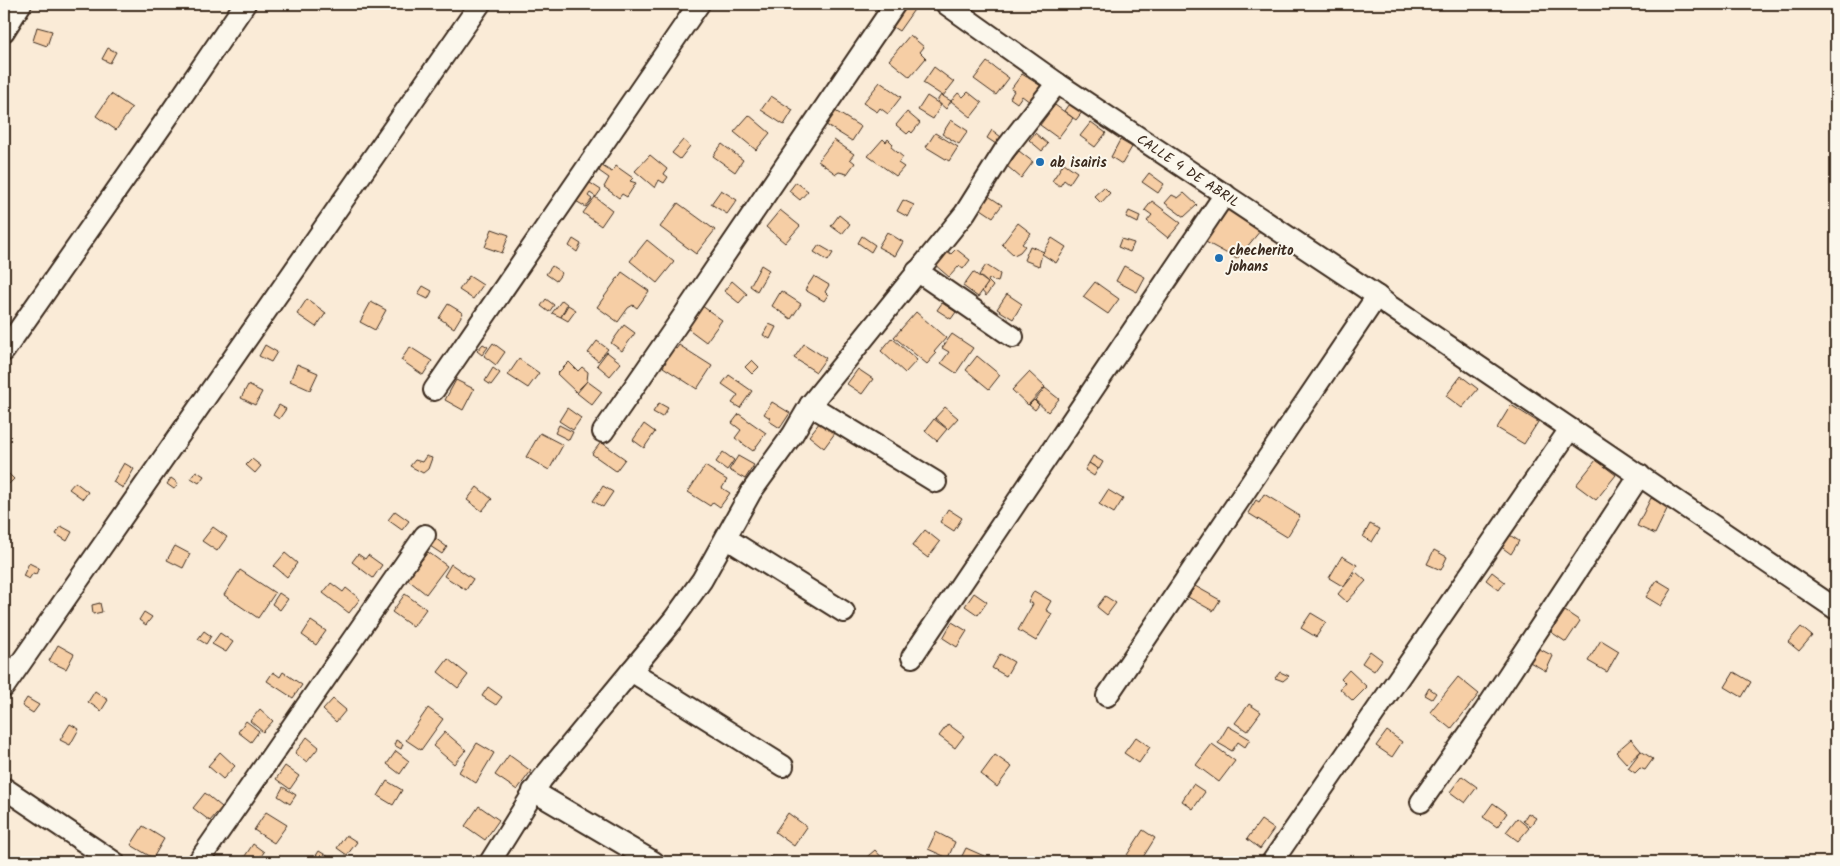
<svg xmlns="http://www.w3.org/2000/svg" width="1840" height="866" font-family="Kalam,sans-serif">
<style>
.building{fill:#f6cea5;stroke:#3b2a1e}
.lines{fill:none;stroke-linecap:round;stroke-linejoin:round}
.minor-casing{stroke:#3b2a1e;stroke-width:24}
.minor{stroke:#fbf7ec;stroke-width:20}
.poi-dot{fill:#1f6fb2;stroke:#fbf7ec;stroke-width:2}
.labels{text-anchor:middle;stroke-width:4;stroke-linejoin:round;paint-order:stroke}
.poi-label{font-size:14px;font-weight:bold;fill:#3b2a1e;stroke:#fbf7ec;text-anchor:start}
.street-label{font-size:14px;fill:#3b2a1e;stroke:#fbf7ec}
</style>
<rect width="100%" height="100%" fill="#faebd7"/>
<filter id="ink" filterUnits="userSpaceOnUse"><feTurbulence type="fractalNoise" baseFrequency=".02" numOctaves="2"/><feDisplacementMap in="SourceGraphic" scale="10" xChannelSelector="R" yChannelSelector="G"/><feConvolveMatrix kernelMatrix="1 2 1 2 8 2 1 2 1" color-interpolation-filters="sRGB"/></filter>
<g filter="url(#ink)">
<g class="building">
<polygon points="902,4 918,4 899,31 888,24"/>
<polygon points="37,27 52,31 47,46 33,41"/>
<polygon points="910,35 924,47 920,52 926,58 910,77 889,60"/>
<polygon points="108,48 116,52 110,63 102,59"/>
<polygon points="987,62 1009,78 996,95 974,79"/>
<polygon points="934,67 954,82 943,96 923,83"/>
<polygon points="1022,74 1041,86 1030,102 1022,96 1017,103 1010,98 1014,91 1011,89"/>
<polygon points="880,82 901,97 888,114 880,108 877,112 863,103"/>
<polygon points="968,92 982,103 971,117 951,101 958,93 963,97"/>
<polygon points="111,94 132,108 116,130 96,116"/>
<polygon points="941,95 951,101 946,109 937,101"/>
<polygon points="771,96 793,110 784,125 761,110"/>
<polygon points="927,96 941,105 933,119 918,110"/>
<polygon points="1073,98 1086,107 1076,120 1064,111"/>
<polygon points="1055,105 1073,118 1058,138 1040,125"/>
<polygon points="832,109 861,127 852,141 823,123"/>
<polygon points="907,112 920,123 912,133 910,131 907,134 896,125"/>
<polygon points="749,115 770,133 756,150 734,132"/>
<polygon points="951,120 968,131 959,144 942,134"/>
<polygon points="1091,122 1106,133 1095,147 1080,136"/>
<polygon points="992,130 1001,137 996,144 987,138"/>
<polygon points="935,133 958,147 949,161 926,147"/>
<polygon points="1035,133 1048,144 1042,151 1029,140"/>
<polygon points="883,139 886,142 888,139 893,144 891,147 903,157 898,163 904,167 896,176 868,156"/>
<polygon points="683,140 690,146 680,159 672,153"/>
<polygon points="834,140 854,154 850,159 855,163 847,174 839,172 836,174 818,161"/>
<polygon points="1120,140 1132,147 1122,164 1111,157"/>
<polygon points="722,144 743,160 735,172 713,156"/>
<polygon points="1019,151 1033,162 1021,178 1007,166"/>
<polygon points="650,155 667,169 664,174 668,177 664,183 659,180 655,188 635,171"/>
<polygon points="1064,163 1077,172 1069,184 1064,180 1060,186 1052,181"/>
<polygon points="602,166 612,172 616,166 633,178 630,181 636,183 627,197 622,194 619,198 604,187 609,178 599,171"/>
<polygon points="1149,173 1164,184 1158,193 1142,182"/>
<polygon points="587,181 601,190 596,197 590,193 588,196 592,199 586,207 574,200"/>
<polygon points="796,182 808,191 800,200 789,191"/>
<polygon points="1104,187 1110,193 1101,203 1094,196"/>
<polygon points="721,190 737,200 727,214 711,204"/>
<polygon points="1184,193 1197,205 1184,217 1165,203 1172,195 1178,198"/>
<polygon points="987,195 1002,205 993,217 978,207"/>
<polygon points="595,197 612,210 601,226 583,213"/>
<polygon points="1224,197 1265,225 1237,259 1202,240"/>
<polygon points="903,200 914,205 908,217 897,211"/>
<polygon points="1152,201 1181,223 1168,238 1147,221 1152,215 1145,210"/>
<polygon points="678,203 715,230 696,254 660,227"/>
<polygon points="780,210 800,226 785,243 766,227"/>
<polygon points="1129,211 1140,216 1138,223 1126,217"/>
<polygon points="839,215 850,224 842,234 831,226"/>
<polygon points="1018,223 1031,233 1022,244 1025,246 1020,252 1014,255 1002,244"/>
<polygon points="492,229 509,235 502,253 485,247"/>
<polygon points="887,232 903,242 895,256 878,247"/>
<polygon points="862,236 875,245 871,252 858,243"/>
<polygon points="1052,238 1066,247 1056,263 1042,254"/>
<polygon points="573,239 581,244 577,252 569,246"/>
<polygon points="1121,239 1134,243 1130,252 1118,247"/>
<polygon points="647,240 674,262 657,283 630,261"/>
<polygon points="819,245 833,253 828,261 814,252"/>
<polygon points="1030,246 1044,252 1042,254 1039,266 1024,260"/>
<polygon points="956,249 970,260 963,269 959,266 949,277 934,264 946,250 951,254"/>
<polygon points="761,265 769,270 757,291 750,286"/>
<polygon points="986,265 1000,274 998,282 989,279 988,281 993,286 986,296 982,291 988,283 979,275"/>
<polygon points="552,266 562,273 556,281 546,274"/>
<polygon points="1124,266 1145,277 1137,292 1116,281"/>
<polygon points="622,272 649,291 637,308 633,305 628,308 618,322 597,307"/>
<polygon points="973,272 988,283 978,297 963,286"/>
<polygon points="469,276 483,285 473,299 459,290"/>
<polygon points="814,276 829,285 825,292 828,295 824,301 805,290"/>
<polygon points="732,281 747,294 739,303 724,291"/>
<polygon points="1095,282 1119,299 1108,314 1083,297"/>
<polygon points="423,286 432,291 428,299 418,294"/>
<polygon points="781,291 801,304 791,319 772,306"/>
<polygon points="1007,294 1022,304 1013,319 997,309"/>
<polygon points="307,299 326,313 316,327 297,314"/>
<polygon points="546,299 554,305 549,312 541,306"/>
<polygon points="562,300 567,304 561,317 552,313"/>
<polygon points="695,301 722,320 706,342 679,322"/>
<polygon points="371,302 386,310 375,330 360,322"/>
<polygon points="942,303 956,312 951,319 937,310"/>
<polygon points="448,304 463,313 454,328 439,318"/>
<polygon points="568,305 576,310 568,321 561,317"/>
<polygon points="916,312 946,338 934,352 936,354 927,364 894,337"/>
<polygon points="769,324 776,327 770,339 763,335"/>
<polygon points="624,325 635,333 622,351 611,343"/>
<polygon points="952,334 973,348 956,373 941,363 949,352 942,348"/>
<polygon points="892,338 917,360 905,373 881,351"/>
<polygon points="597,341 608,349 598,361 588,353"/>
<polygon points="493,343 505,352 496,365 484,356"/>
<polygon points="667,343 676,349 679,345 712,366 697,389 663,367 666,362 658,357"/>
<polygon points="483,344 488,347 482,355 477,351"/>
<polygon points="804,344 826,358 816,372 794,358"/>
<polygon points="265,345 277,352 271,362 259,356"/>
<polygon points="410,347 432,361 423,375 401,360"/>
<polygon points="607,352 621,363 610,376 597,365"/>
<polygon points="977,356 1000,375 989,389 966,370"/>
<polygon points="519,359 539,373 528,388 508,375"/>
<polygon points="752,360 759,367 752,374 745,367"/>
<polygon points="569,362 578,371 582,367 588,372 587,381 576,392 557,374"/>
<polygon points="297,364 318,373 310,390 290,381"/>
<polygon points="493,368 500,373 491,385 485,381"/>
<polygon points="858,369 873,379 862,394 847,384"/>
<polygon points="1029,372 1045,387 1028,405 1012,390"/>
<polygon points="729,375 752,391 740,408 732,403 738,395 722,384"/>
<polygon points="1461,376 1478,389 1462,408 1446,396"/>
<polygon points="456,380 474,389 463,410 445,400"/>
<polygon points="587,381 602,392 592,405 577,393"/>
<polygon points="248,385 262,392 255,405 241,398"/>
<polygon points="1045,388 1059,399 1048,412 1035,400"/>
<polygon points="1034,400 1039,405 1035,410 1029,405"/>
<polygon points="772,402 790,413 780,428 769,421 770,418 764,414"/>
<polygon points="659,403 668,408 662,417 653,412"/>
<polygon points="279,405 286,409 279,419 273,415"/>
<polygon points="1511,405 1538,422 1524,444 1497,428"/>
<polygon points="945,407 958,418 948,429 935,418"/>
<polygon points="567,408 581,418 573,430 559,421"/>
<polygon points="739,414 766,433 753,451 735,438 741,430 732,423"/>
<polygon points="934,419 947,429 937,441 925,431"/>
<polygon points="820,422 835,433 824,448 809,436"/>
<polygon points="644,424 655,432 644,448 633,440"/>
<polygon points="559,425 573,432 569,440 555,433"/>
<polygon points="540,433 563,445 549,470 526,457"/>
<polygon points="601,442 625,459 616,471 592,454"/>
<polygon points="723,452 734,460 727,470 716,462"/>
<polygon points="426,456 432,458 428,469 423,473 410,466 415,460 422,462"/>
<polygon points="738,456 754,465 745,479 729,470"/>
<polygon points="1093,456 1103,462 1099,469 1089,463"/>
<polygon points="252,459 261,466 255,473 246,465"/>
<polygon points="1596,460 1616,475 1596,500 1576,485"/>
<polygon points="124,463 134,469 123,488 113,482"/>
<polygon points="1089,463 1098,469 1094,476 1085,470"/>
<polygon points="705,466 727,480 722,488 730,493 720,507 713,502 710,506 688,492"/>
<polygon points="4,469 14,479 4,489"/>
<polygon points="196,471 204,476 199,483 191,478"/>
<polygon points="171,478 178,483 174,489 167,484"/>
<polygon points="75,482 88,492 83,499 69,489"/>
<polygon points="603,486 613,492 603,507 593,501"/>
<polygon points="477,487 492,499 482,511 467,500"/>
<polygon points="1108,490 1123,499 1114,513 1099,504"/>
<polygon points="1264,494 1300,516 1287,537 1248,513 1256,500 1259,502"/>
<polygon points="1651,498 1668,507 1655,534 1637,526"/>
<polygon points="948,509 962,518 954,531 940,522"/>
<polygon points="395,511 409,521 402,530 388,520"/>
<polygon points="1370,524 1380,529 1372,542 1363,537"/>
<polygon points="61,526 72,532 67,541 56,534"/>
<polygon points="213,527 227,537 217,551 202,541"/>
<polygon points="925,530 940,542 928,558 912,546"/>
<polygon points="1505,532 1519,541 1511,554 1496,543"/>
<polygon points="435,538 447,547 442,554 430,546"/>
<polygon points="175,546 190,554 183,568 167,560"/>
<polygon points="1434,550 1447,557 1441,570 1427,564"/>
<polygon points="428,552 447,566 426,594 407,579"/>
<polygon points="285,553 297,563 287,577 274,566"/>
<polygon points="358,554 365,559 368,555 382,565 373,578 352,562"/>
<polygon points="1342,556 1357,565 1344,587 1329,578"/>
<polygon points="29,563 39,568 36,574 33,573 29,579 23,576"/>
<polygon points="451,564 473,579 466,590 444,576"/>
<polygon points="240,570 275,593 258,618 224,595"/>
<polygon points="1356,572 1366,581 1347,602 1338,594"/>
<polygon points="1492,572 1505,582 1499,590 1486,580"/>
<polygon points="1657,580 1672,589 1661,606 1646,597"/>
<polygon points="331,583 343,592 346,588 360,599 349,613 323,593"/>
<polygon points="1195,586 1220,600 1213,611 1188,597"/>
<polygon points="1034,591 1051,601 1046,610 1052,614 1036,641 1018,630 1033,604 1028,602"/>
<polygon points="279,593 288,599 280,610 272,604"/>
<polygon points="974,593 987,602 978,615 965,606"/>
<polygon points="405,594 426,609 413,627 392,612"/>
<polygon points="1105,596 1116,603 1107,615 1097,607"/>
<polygon points="100,603 102,612 93,614 92,605"/>
<polygon points="1565,611 1580,621 1566,642 1551,632"/>
<polygon points="144,612 152,617 146,625 139,620"/>
<polygon points="1311,613 1326,622 1316,637 1301,628"/>
<polygon points="311,621 326,631 316,645 302,635"/>
<polygon points="952,622 967,631 957,647 943,638"/>
<polygon points="1801,627 1812,636 1799,651 1788,642"/>
<polygon points="204,631 211,636 206,644 198,639"/>
<polygon points="220,633 233,642 226,652 212,644"/>
<polygon points="1601,640 1619,651 1607,672 1588,661"/>
<polygon points="58,645 74,654 66,669 49,661"/>
<polygon points="1534,646 1553,656 1546,671 1526,660"/>
<polygon points="1370,651 1382,660 1374,671 1362,663"/>
<polygon points="1000,654 1014,662 1006,676 992,668"/>
<polygon points="448,659 468,675 458,688 438,672"/>
<polygon points="1349,670 1367,687 1353,701 1340,689 1345,683 1341,679"/>
<polygon points="273,672 280,677 283,672 302,685 293,698 267,681"/>
<polygon points="1280,672 1289,676 1283,681 1275,678"/>
<polygon points="1734,672 1751,682 1742,697 1725,687"/>
<polygon points="1458,677 1479,694 1451,729 1430,712"/>
<polygon points="488,687 502,697 496,705 482,696"/>
<polygon points="1429,688 1436,693 1432,699 1425,695"/>
<polygon points="95,691 108,700 101,711 88,702"/>
<polygon points="27,698 39,705 33,713 22,706"/>
<polygon points="333,699 346,710 336,722 323,710"/>
<polygon points="1249,704 1261,712 1247,731 1235,723"/>
<polygon points="428,708 443,719 421,750 406,740"/>
<polygon points="260,709 273,721 263,732 250,721"/>
<polygon points="246,721 259,731 251,742 238,732"/>
<polygon points="70,724 79,729 70,745 60,740"/>
<polygon points="948,724 964,736 955,748 939,736"/>
<polygon points="1228,726 1250,739 1245,747 1238,742 1232,751 1218,743"/>
<polygon points="1387,731 1402,742 1392,757 1376,746"/>
<polygon points="445,732 466,750 454,764 433,746"/>
<polygon points="307,737 319,747 307,762 295,753"/>
<polygon points="1136,737 1150,747 1139,763 1124,753"/>
<polygon points="1631,739 1641,751 1627,764 1616,752"/>
<polygon points="396,740 403,744 401,749 394,745"/>
<polygon points="477,743 494,753 476,783 459,772"/>
<polygon points="1212,744 1235,761 1219,782 1196,765"/>
<polygon points="4,747 10,752 5,759 4,759"/>
<polygon points="396,751 409,761 400,774 387,764"/>
<polygon points="1641,751 1653,759 1645,770 1640,768 1635,773 1628,768"/>
<polygon points="220,752 235,766 223,779 208,766"/>
<polygon points="509,755 531,771 517,790 495,775"/>
<polygon points="995,755 1012,767 997,787 981,774"/>
<polygon points="285,766 299,776 290,789 276,779"/>
<polygon points="1462,776 1477,787 1465,803 1450,792"/>
<polygon points="387,781 402,790 393,805 378,796"/>
<polygon points="1193,784 1205,792 1193,809 1182,801"/>
<polygon points="283,787 296,795 290,804 278,796"/>
<polygon points="205,793 222,807 210,821 193,808"/>
<polygon points="1493,803 1507,813 1497,827 1483,817"/>
<polygon points="479,806 499,820 485,840 465,826"/>
<polygon points="266,812 287,825 274,843 254,830"/>
<polygon points="788,813 807,827 794,846 775,832"/>
<polygon points="1528,813 1536,818 1530,826 1523,821"/>
<polygon points="1517,818 1529,828 1518,841 1506,832"/>
<polygon points="1261,820 1274,829 1260,849 1247,839"/>
<polygon points="143,826 164,839 153,858 131,845"/>
<polygon points="1143,830 1155,838 1140,862 1138,862 1127,855"/>
<polygon points="936,832 955,842 948,858 928,849"/>
<polygon points="346,835 357,842 347,855 337,848"/>
<polygon points="253,844 264,852 257,862 247,862 243,859"/>
<polygon points="966,848 984,856 981,862 959,862"/>
<polygon points="875,850 886,862 861,862"/>
<polygon points="319,851 337,862 312,862"/>
<polygon points="1211,855 1221,862 1206,862"/>
<polygon points="770,856 780,862 766,862"/>
</g>
<g class="lines">
<g class="minor-casing">
<g id="minor">
<path id="s1" d="M946,4L1057,83L1377,296L1388,305L1836,609"/>
<polyline points="4,31 21,4"/>
<polyline points="917,271 1013,337"/>
<polyline points="4,351 163,124 245,4"/>
<polyline points="434,390 699,4"/>
<polyline points="810,405 936,482"/>
<polyline points="603,432 679,322 895,4"/>
<polyline points="726,538 844,612"/>
<polyline points="912,657 1225,194"/>
<polyline points="631,671 783,766"/>
<polyline points="4,687 480,4"/>
<polyline points="1107,696 1377,296"/>
<polyline points="4,788 114,862"/>
<polyline points="533,791 654,862"/>
<polyline points="1421,802 1484,712 1640,475"/>
<polyline points="198,862 425,535"/>
<polyline points="490,862 542,779 674,619 702,580 751,492 793,434 810,405 965,213 1004,151 1057,83"/>
<polyline points="1272,862 1570,429"/>
</g>
</g>
<use href="#minor" class="minor"/>
</g>
</g>
<g class="poi-dot">
<circle cx="1040" cy="162" r="5"/>
<circle cx="1219" cy="258" r="5"/>
</g>
<g class="labels">
<g class="poi-label">
<text x="1050" y="167">ab isairis</text>
<text x="1229" y="255">checherito<tspan x="1229" dy="16">johans</tspan></text>
</g>
<g class="street-label">
<text dy="5" stroke="none"><textPath href="#s1" startOffset="294">CALLE 4 DE ABRIL</textPath></text>
</g>
</g>
<rect width="1840" height="866" fill="none" stroke="#fbf7ec" stroke-width="20"/>
<rect x="10" y="10" width="1820" height="846" fill="none" stroke="#3b2a1e" stroke-width="2" filter="url(#ink)"/>
</svg>
